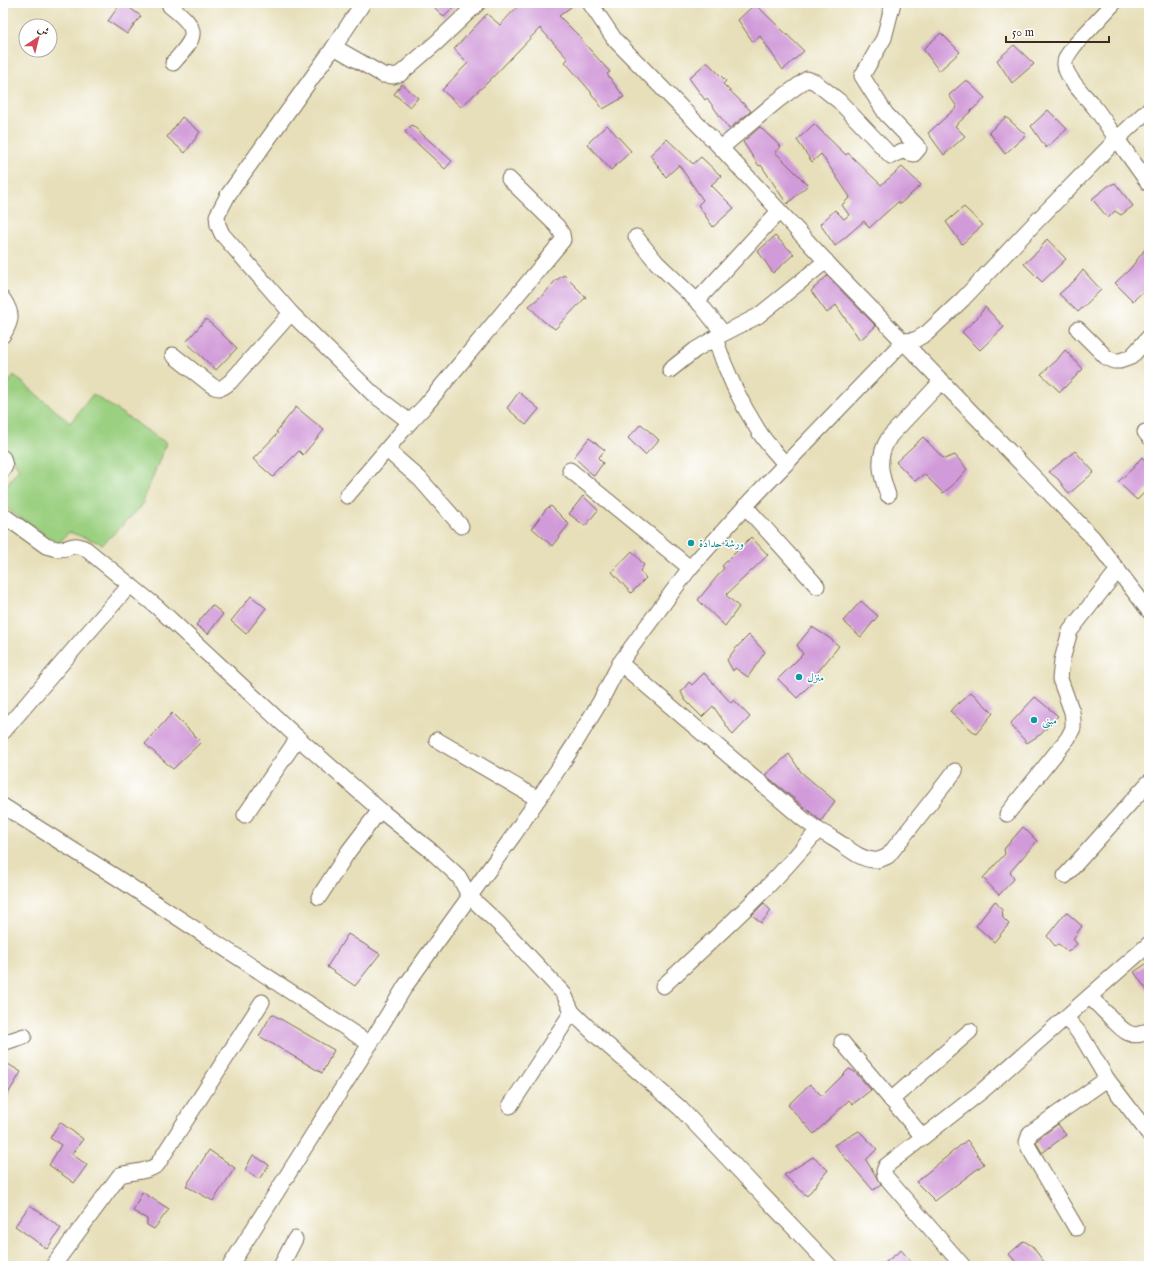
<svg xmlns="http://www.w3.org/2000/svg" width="1152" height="1269" font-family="'IM FELL English',Amiri,serif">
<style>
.green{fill:#9bd081;stroke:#6b7d50}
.building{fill:#d19bd9}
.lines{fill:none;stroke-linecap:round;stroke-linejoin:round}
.street-casing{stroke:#776954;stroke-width:17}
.street{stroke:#fff;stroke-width:15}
.culture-dot{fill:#0f9aa8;stroke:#fff;stroke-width:1.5}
.labels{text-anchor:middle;stroke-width:3;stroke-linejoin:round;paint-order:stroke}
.culture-label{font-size:11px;fill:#0d838f;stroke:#fff;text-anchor:start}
</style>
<rect width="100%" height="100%" fill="#fff"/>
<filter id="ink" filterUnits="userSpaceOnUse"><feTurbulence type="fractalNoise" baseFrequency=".025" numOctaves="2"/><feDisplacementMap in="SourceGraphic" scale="8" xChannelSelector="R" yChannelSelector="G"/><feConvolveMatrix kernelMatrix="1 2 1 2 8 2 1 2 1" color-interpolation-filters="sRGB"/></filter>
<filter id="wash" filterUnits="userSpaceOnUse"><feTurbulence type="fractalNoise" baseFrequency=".012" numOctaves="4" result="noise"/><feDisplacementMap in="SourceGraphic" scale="16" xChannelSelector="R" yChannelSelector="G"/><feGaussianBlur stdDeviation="0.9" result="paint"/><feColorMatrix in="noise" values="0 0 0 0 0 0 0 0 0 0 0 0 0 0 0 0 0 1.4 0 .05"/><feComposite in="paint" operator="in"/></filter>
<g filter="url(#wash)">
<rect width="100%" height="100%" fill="#e7dfb9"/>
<polygon class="green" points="14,375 70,423 93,394 166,443 141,507 103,544 69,532 58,544 3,506 3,489 19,469 3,446 3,384 6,387"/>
<g id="blocks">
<g class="building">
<polygon points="121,3 123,3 141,16 127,34 108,21"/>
<polygon points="430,3 458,3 444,17"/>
<polygon points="521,3 576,3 559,16 580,37 583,42 610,72 607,74 624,97 603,109 591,93 591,92 565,62 568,59 540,28 488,82 461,107 442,90 468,63 454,49 487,14 500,25"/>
<polygon points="755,4 804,51 783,70 760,36 753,42 738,20"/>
<polygon points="941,33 960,52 939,71 923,49"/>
<polygon points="1014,45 1034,64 1012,83 997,60"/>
<polygon points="707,62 726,81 723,84 751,111 729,129 707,98 705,100 689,78"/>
<polygon points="966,80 985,98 955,126 965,136 944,155 928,133 957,107 949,95"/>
<polygon points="402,84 418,98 410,107 394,94"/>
<polygon points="1048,110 1067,129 1046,148 1031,126"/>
<polygon points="182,117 200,132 185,153 167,137"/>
<polygon points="1006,117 1026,135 1005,154 989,132"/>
<polygon points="814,124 846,155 848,153 881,185 902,167 921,185 900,204 898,202 869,228 864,221 835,246 820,224 835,210 844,219 849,215 842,205 850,197 821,154 812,162 797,140"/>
<polygon points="412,125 452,161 445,169 405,132"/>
<polygon points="607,125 631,151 611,170 587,144"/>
<polygon points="760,127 781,147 775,152 808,185 787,204 761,165 759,166 743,142"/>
<polygon points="667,139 693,164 701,157 721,176 711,185 734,208 713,227 698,205 703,200 679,165 666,177 650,155"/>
<polygon points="1115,183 1133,206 1121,215 1115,211 1108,218 1092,199 1108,186"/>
<polygon points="964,207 983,225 962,244 946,222"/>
<polygon points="775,236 794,254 773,273 758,251"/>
<polygon points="1047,239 1066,259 1042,282 1024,264 1039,250"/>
<polygon points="1149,244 1149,286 1133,301 1115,283 1130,269"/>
<polygon points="1083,270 1101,290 1078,312 1059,294 1074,281"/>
<polygon points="564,275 586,297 555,329 542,320 529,306 545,293 555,281"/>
<polygon points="827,276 876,326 860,340 836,305 827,313 811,291"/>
<polygon points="985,307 1004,327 980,350 962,332 977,318"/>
<polygon points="206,319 237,348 216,370 186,342"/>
<polygon points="1065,350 1083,369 1060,392 1041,374 1056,361"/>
<polygon points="519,392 539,409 526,425 507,408"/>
<polygon points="296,407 324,430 303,455 299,451 273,477 253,459 278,433 276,432"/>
<polygon points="641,424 659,440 645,455 628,438"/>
<polygon points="923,437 944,459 955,455 967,469 953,485 943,493 924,474 915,481 896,462"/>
<polygon points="589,438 605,450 598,458 603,463 594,476 574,457"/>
<polygon points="1075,451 1094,472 1069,494 1058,479 1049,472"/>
<polygon points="1142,457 1149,465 1149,488 1137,500 1118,482 1133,468"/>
<polygon points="583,496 598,510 585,526 569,514"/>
<polygon points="551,506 569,524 552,546 532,528 546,509"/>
<polygon points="751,537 768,555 726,595 739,607 725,626 698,600 724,568 722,566"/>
<polygon points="632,551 644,565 640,571 646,578 631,593 612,572"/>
<polygon points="251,596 266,608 246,634 231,621"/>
<polygon points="861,601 878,616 861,637 843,621"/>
<polygon points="212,605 223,614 208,634 196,625"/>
<polygon points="812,627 828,637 839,646 817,673 820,675 797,698 778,679 803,654 797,645"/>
<polygon points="749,635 765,652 748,677 735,668 733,671 727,660 736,648"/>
<polygon points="704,673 731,703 734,700 750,717 733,735 713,706 702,717 685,700 681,692 689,682 692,685"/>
<polygon points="971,692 993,713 976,734 950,711"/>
<polygon points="1035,697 1058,716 1041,734 1027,743 1010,724"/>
<polygon points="172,713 201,742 173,769 145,744"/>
<polygon points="789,754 801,772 835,801 821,821 765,775"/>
<polygon points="1023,827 1037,841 1010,872 1014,879 999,895 983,878 1005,854 1004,849"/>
<polygon points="995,901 1002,910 1003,918 1009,924 994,942 976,926"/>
<polygon points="764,903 771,911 761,923 752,915"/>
<polygon points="1066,912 1082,926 1073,939 1077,944 1068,952 1059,944 1055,946 1047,936"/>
<polygon points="348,934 380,954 355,986 327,967"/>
<polygon points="1149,962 1149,993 1134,972"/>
<polygon points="272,1014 334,1050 322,1073 259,1036"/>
<polygon points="3,1061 21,1072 3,1102"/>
<polygon points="849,1069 855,1072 871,1090 853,1104 849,1100 814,1134 788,1105 810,1084 822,1096"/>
<polygon points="60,1122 83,1139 72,1154 87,1165 74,1183 49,1165 61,1145 50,1138"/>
<polygon points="1058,1124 1066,1135 1042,1153 1037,1144 1036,1142 1038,1139"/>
<polygon points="859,1131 877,1149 866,1160 881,1185 873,1190 834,1145"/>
<polygon points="967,1140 984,1164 935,1201 916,1182"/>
<polygon points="209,1150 235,1168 213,1201 186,1186"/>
<polygon points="253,1155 269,1165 259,1179 245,1170"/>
<polygon points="813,1157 828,1170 807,1196 784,1175"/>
<polygon points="142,1192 169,1209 154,1229 147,1225 147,1219 133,1211"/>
<polygon points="30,1205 61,1228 47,1249 15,1226"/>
<polygon points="1024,1241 1032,1246 1047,1266 1019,1266 1009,1254"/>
<polygon points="901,1250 915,1266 881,1266"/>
</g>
</g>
</g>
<g filter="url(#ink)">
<use href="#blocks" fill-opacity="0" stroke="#776954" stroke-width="1"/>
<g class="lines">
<g class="street-casing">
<g id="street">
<path d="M169,3L170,6C201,30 197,36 173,63"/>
<polyline points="363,3 334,47 228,195 217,216 218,225 222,234 291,313 373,394 410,422 425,406 563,240 562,234 557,226 509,179"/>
<polyline points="590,3 615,40 721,148 835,271 1093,538 1149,611"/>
<polyline points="334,47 383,75 393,76 400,74 437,42 478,3"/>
<polyline points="1149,109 1117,139 1149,184"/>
<polyline points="721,148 777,101 807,79 815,82 839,101 891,156 902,151 914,154 919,148 886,114 862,76 884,38 893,3"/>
<polyline points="636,237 657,263 701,305 723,333"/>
<path d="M3,299C13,314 12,320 3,335"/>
<polyline points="697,301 779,211"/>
<polyline points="1078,329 1107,358 1114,361 1120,361 1131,357 1149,337"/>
<path d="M715,338C725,369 740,402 758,430C765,442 776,453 785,464"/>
<path d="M173,355L211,385C220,391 224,387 231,381L291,313"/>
<polyline points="670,370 695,350 715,338 758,316 826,261"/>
<polyline points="1145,432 1149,437"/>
<polyline points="387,450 420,479 461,526"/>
<polyline points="3,458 5,466 3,470"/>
<polyline points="570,470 690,568"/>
<path d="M888,495C880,473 876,457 890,436L942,381"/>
<polyline points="347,496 410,422"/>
<polyline points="745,506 817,586"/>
<path d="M3,515L46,546C50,547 54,549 58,549C71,550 71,541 86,549L157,607L298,738L380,810L430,850L454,872L459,877L470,897L498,923L564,994L572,1012L598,1037L680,1108L830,1266"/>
<path d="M620,663L803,819L818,830C772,887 717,936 663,986"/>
<polyline points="3,732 86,635 130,585"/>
<polyline points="437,740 538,799"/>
<polyline points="3,806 116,877 370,1044"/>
<polyline points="1007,814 1068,738 1073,728 1073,720 1072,712 1060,679 1062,660 1070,631 1118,570"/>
<polyline points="245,815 298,738"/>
<path d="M818,830C823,833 828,835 832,838C845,845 858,859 873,860C879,861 883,858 888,856L955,771"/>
<polyline points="1065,876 1149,782"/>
<polyline points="319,897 348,852 380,810"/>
<path d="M1090,997C1097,1004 1103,1010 1110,1017C1121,1029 1132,1042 1149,1030"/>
<polyline points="1066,1018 1081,1035 1107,1079 1149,1134"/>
<polyline points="842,1042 923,1137"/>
<polyline points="3,1043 24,1036"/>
<polyline points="891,1100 970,1031"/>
<polyline points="510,1106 572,1012"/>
<polyline points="1076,1228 1029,1148 1027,1142 1030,1133 1107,1079"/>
<path d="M53,1266L120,1175C133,1171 145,1173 157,1165L262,1002"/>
<path d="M230,1266L370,1044L406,985L513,836L549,783L574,745L600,702L620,663L644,630L690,568L751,500L904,341L915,340L927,333L963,299L1032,226L1117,139C1109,129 1103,118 1095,108C1087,97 1066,79 1065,65C1064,58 1070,52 1074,46L1114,3"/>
<polyline points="281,1266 295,1239"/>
<polyline points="963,1266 885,1176 884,1171 886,1166 982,1091 1149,944"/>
</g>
</g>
<use href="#street" class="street"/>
</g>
</g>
<g class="culture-dot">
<circle cx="691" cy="543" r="4"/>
<circle cx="799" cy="677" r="4"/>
<circle cx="1034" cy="720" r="4"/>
</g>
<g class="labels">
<g class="culture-label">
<text x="699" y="547">ورشة حدادة</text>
<text x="807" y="681">منزل</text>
<text x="1042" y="724">مبنى</text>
</g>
</g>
<rect width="1152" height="1269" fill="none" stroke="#fff" stroke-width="16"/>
<g transform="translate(38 38) rotate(35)"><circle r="19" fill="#ffffff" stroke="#b1aaa5"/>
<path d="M0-3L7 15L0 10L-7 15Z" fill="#d1495b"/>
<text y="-6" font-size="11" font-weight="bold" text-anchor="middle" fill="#3b2a1e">ش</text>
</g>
<path d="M1006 36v6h103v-6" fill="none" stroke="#3b2a1e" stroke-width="2"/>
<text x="1012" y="36" font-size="12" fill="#3b2a1e" stroke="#ffffff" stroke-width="3" paint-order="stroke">50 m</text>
</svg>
